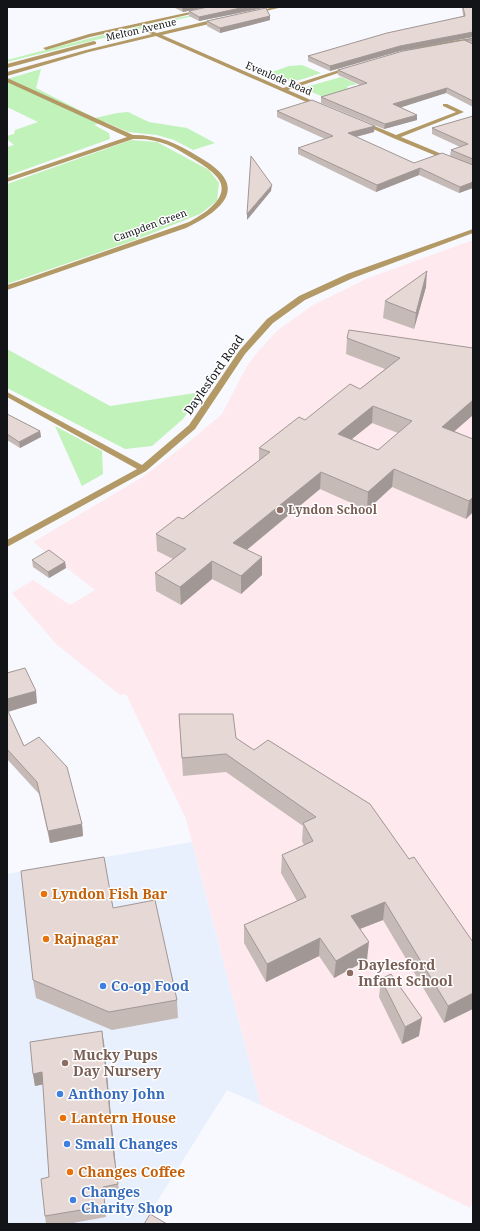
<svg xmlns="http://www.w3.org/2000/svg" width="480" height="1231" font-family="'Noto Serif',serif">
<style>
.built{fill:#e8f0fd}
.education{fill:#fee9ee}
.green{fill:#c1f2ba}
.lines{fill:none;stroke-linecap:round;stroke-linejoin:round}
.minor{fill:#b39965;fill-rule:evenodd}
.wall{fill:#c6bab7;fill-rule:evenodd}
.shaded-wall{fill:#a19795}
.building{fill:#e6d8d5;stroke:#a19795;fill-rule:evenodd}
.education-dot{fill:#8d6e63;stroke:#fff;stroke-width:1.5}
.food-dot{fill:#e8710a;stroke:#fff;stroke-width:1.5}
.shop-dot{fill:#3f7fe0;stroke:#fff;stroke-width:1.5}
.labels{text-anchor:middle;stroke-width:3;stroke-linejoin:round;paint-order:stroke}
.far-street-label{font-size:10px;fill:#121418;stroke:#fff}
.street-label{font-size:12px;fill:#121418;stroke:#fff}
.education-label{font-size:12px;font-weight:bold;fill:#785e54;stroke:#fff;text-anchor:start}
.near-food-label{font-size:14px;font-weight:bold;fill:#c56008;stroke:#fff;text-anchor:start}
.near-education-label{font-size:14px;font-weight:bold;fill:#785e54;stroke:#fff;text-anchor:start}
.near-shop-label{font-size:14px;font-weight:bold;fill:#366cbe;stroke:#fff;text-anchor:start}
</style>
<rect width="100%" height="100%" fill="#f7f9fe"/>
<polygon class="built" points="192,842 261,1105 227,1090 143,1224 8,1224 7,874"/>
<polygon class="education" points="473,240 473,1201 470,1208 261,1105 186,819 126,694 120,695 56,644 12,593 33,580 70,605 95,590 33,542 141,478 185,445 222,414 247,366 260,349 278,330 313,305 368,278"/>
<g class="green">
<path d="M238,7L180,19L7,62V60C84,40 159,19 238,7Z"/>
<path d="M302,65L321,73C295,82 292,84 266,74L289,66Z"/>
<polygon points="41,69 36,88 95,118 117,113 128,112 149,122 187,128 215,143 193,150 174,140 157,135 128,132 105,122 94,125 109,133 110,139 7,176 7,147 14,145 7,139 7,136 14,134 15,130 38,122 7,107 7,79"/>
<polygon points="341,77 357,84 348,86 346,93 328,99 307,90 306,87"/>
<polygon points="131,140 157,142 209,170 219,183 217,201 200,214 135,240 7,284 7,184"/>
<polygon points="7,349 110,406 202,392 183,419 152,446 125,449 7,388"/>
<polygon points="55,426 102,451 103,474 82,486"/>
</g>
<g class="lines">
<g class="minor">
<polygon points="213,7 222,7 90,37 46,50 43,48 89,34"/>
<polygon points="274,7 283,7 253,14 251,13"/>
<polygon points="220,18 223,20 222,21 162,35 283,88 348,67 353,68 288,90 322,105 322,107 320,108 156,36 89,52 7,76 7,72 86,50 152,34 144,31 144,29 157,33"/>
<polygon points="473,38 473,42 427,48 400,55 397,53 427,44"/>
<polygon points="94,41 96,42 96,44 7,68 7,64"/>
<path d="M7,78L133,135C159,135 177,143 199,157C209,163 221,170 226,181C236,203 201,221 186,228L7,290V285L20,281L189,222C204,214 233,196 217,177C211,170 203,165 195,160C173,146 159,138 133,139L7,182V178L127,137L7,82Z"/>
<polygon points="443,104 447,104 464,112 401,137 473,167 473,171 393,138 360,123 365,122 396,135 456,112 443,106"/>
<polygon points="473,229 473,233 353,278 305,300 273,323 245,354 195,429 146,471 7,547 7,540 137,469 7,397 7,392 142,465 189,425 239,351 267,319 299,296 347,274"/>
</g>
</g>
<g class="wall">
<polygon points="173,7 206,7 183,12"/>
<polygon points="208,7 263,7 263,8 199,21 189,16 189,11"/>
<polygon points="462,7 473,7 473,37 400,51 330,71 308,61 308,56 463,16"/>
<polygon points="270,16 270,20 220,33 207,26 207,21"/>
<polygon points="473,38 473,107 446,93 400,107 417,115 417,120 384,129 321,103 321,97 360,85 338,75 338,70"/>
<polygon points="277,111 374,132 356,137 414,163 459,160 450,156 451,150 460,147 432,134 432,128 473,116 473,188 459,193 419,175 376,192 298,154 298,148 325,139 277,117"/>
<polygon points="426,287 414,329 383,318 385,301"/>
<path d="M347,338L473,348V415L454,431L473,439V512L466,519L392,487L367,510L320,489L247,550L262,557V575L241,594L212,579L181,605L156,591L155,573L173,559L157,551L156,534L183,519L259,460V448L305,420L360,389L385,369L346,354ZM372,423L398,433L378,450L351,439Z"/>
<polygon points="7,414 40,431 41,437 20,448 7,440"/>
<polygon points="32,560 65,562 66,568 49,578 33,567"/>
<polygon points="7,673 37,703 8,712 24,746 82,824 83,836 50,843 39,794 7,759"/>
<polygon points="179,714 236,738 409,859 473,942 444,1023 383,920 360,929 367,960 334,978 319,956 266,982 244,943 244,925 297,901 281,873 282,855 304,845 302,841 303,826 226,772 183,776"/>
<polygon points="113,908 177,1000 178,1018 112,1030 36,998 33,980"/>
<polygon points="381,979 419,1036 402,1044 379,997"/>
<polygon points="104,1043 115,1164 120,1196 104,1198 106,1217 68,1224 46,1224 45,1216 49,1177 43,1084 35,1086 33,1074"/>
</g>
<g class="shaded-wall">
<polygon points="182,7 206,7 183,12"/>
<polygon points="245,7 263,7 263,8 199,21 199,17"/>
<polygon points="270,16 270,20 220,33 220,28"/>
<polygon points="473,32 473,37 400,51 330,71 330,66 400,46"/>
<polygon points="447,88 446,93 393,110 393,104"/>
<polygon points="417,115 417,120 384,129 385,124"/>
<polygon points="375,126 374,132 347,139 348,133"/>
<polygon points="420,168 419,175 376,192 377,185"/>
<polygon points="473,182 473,188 459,193 460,187"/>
<polygon points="272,185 271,191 247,220 247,214"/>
<polygon points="427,271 426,287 414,329 416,313"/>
<polygon points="473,400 473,415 440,444 442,427"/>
<polygon points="373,406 372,423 337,451 338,434"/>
<polygon points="40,431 41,437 20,448 19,442"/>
<polygon points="394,469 392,487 367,510 368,492"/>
<polygon points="321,472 320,489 233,561 233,543"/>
<polygon points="473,497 473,512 466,519 469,501"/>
<polygon points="262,557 262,575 241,594 241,576"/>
<polygon points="212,561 212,579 181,605 180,587"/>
<polygon points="65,562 66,568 49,578 48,572"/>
<polygon points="36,691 37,703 7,712 7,699"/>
<polygon points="82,824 83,836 50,843 48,831"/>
<polygon points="385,902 383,920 349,933 351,916"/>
<polygon points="320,938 319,956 266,982 267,964"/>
<polygon points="369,942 367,960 334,978 336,961"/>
<polygon points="473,993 473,1009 444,1023 448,1006"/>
<polygon points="422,1018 419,1036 402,1044 405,1027"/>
<polygon points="102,1031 104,1043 116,1168 114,1156"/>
<polygon points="42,1072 45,1084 35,1086 33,1074"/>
</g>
<g class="building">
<polygon points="208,7 245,7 199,17 189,11"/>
<polygon points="463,7 473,7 473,32 400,46 330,66 308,56 387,33 465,16"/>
<polygon points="266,8 270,16 220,28 207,21"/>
<polygon points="473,38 473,40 465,40"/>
<polygon points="464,40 473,44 473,101 447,88 393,104 417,115 385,124 321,97 367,83 338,70 403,51"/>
<polygon points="312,100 375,126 348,133 414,163 442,153 473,165 473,182 460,187 420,168 377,185 298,148 333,136 277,111"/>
<polygon points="473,116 473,159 451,150 468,144 432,128"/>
<polygon points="251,156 272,185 247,214"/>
<polygon points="427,271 416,313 385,301"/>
<path d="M349,330L473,348V400L442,427L473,439V497L469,501L394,469L368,492L321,472L233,543L262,557L241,576L212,561L180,587L155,573L186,549L156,534L178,517L183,519L270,452L259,448L299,417L305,420L350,384L360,389L400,358L347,338ZM373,406L412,421L378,450L338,434Z"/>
<polygon points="7,414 40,431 19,442 7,434"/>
<polygon points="49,550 65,562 48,572 32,560"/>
<polygon points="25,668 36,691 7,699 7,673"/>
<polygon points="7,709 24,746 39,737 67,767 82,824 48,831 37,782 7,749"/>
<polygon points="179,714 233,714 236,738 254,750 268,740 370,804 409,859 414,857 473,942 473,993 448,1006 385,902 351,916 369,942 336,961 320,938 267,964 244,925 306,897 282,855 313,841 303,823 316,817 226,754 182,758"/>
<polygon points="104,857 113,908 155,900 177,1000 109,1012 33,980 21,871"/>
<polygon points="391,974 422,1018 405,1027 381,979"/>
<polygon points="102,1031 114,1156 118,1184 103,1187 105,1206 45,1216 41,1179 49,1177 42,1072 33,1074 30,1042"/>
<polygon points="150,1214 167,1224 144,1224"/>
</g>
<g class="education-dot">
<circle cx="280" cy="510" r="4"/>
<circle cx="350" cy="973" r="4"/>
<circle cx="65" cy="1063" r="4"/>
</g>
<g class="food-dot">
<circle cx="44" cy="894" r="4"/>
<circle cx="46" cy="939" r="4"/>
<circle cx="63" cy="1118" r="4"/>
<circle cx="70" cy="1172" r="4"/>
</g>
<g class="shop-dot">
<circle cx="103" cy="986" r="4"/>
<circle cx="60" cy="1094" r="4"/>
<circle cx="67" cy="1144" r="4"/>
<circle cx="73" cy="1200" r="4"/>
</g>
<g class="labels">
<g class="far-street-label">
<text transform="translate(141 29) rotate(-13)" y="4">Melton Avenue</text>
<text transform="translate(279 78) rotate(23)" y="4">Evenlode Road</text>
<text transform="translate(150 225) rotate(-20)" y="4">Campden Green</text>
</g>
<g class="street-label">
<text transform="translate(214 375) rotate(-55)" y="4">Daylesford Road</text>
</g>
<g class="education-label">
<text x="288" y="514">Lyndon School</text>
</g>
<g class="near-food-label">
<text x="52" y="899">Lyndon Fish Bar</text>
<text x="54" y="944">Rajnagar</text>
<text x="71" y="1123">Lantern House</text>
<text x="78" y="1177">Changes Coffee</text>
</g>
<g class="near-education-label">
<text x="358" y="970">Daylesford<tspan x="358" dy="16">Infant School</tspan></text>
<text x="73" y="1060">Mucky Pups<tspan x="73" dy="16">Day Nursery</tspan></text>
</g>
<g class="near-shop-label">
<text x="111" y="991">Co-op Food</text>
<text x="68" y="1099">Anthony John</text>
<text x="75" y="1149">Small Changes</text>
<text x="81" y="1197">Changes<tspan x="81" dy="16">Charity Shop</tspan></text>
</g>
</g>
<rect width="480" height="1231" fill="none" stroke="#121418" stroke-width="16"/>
</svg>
